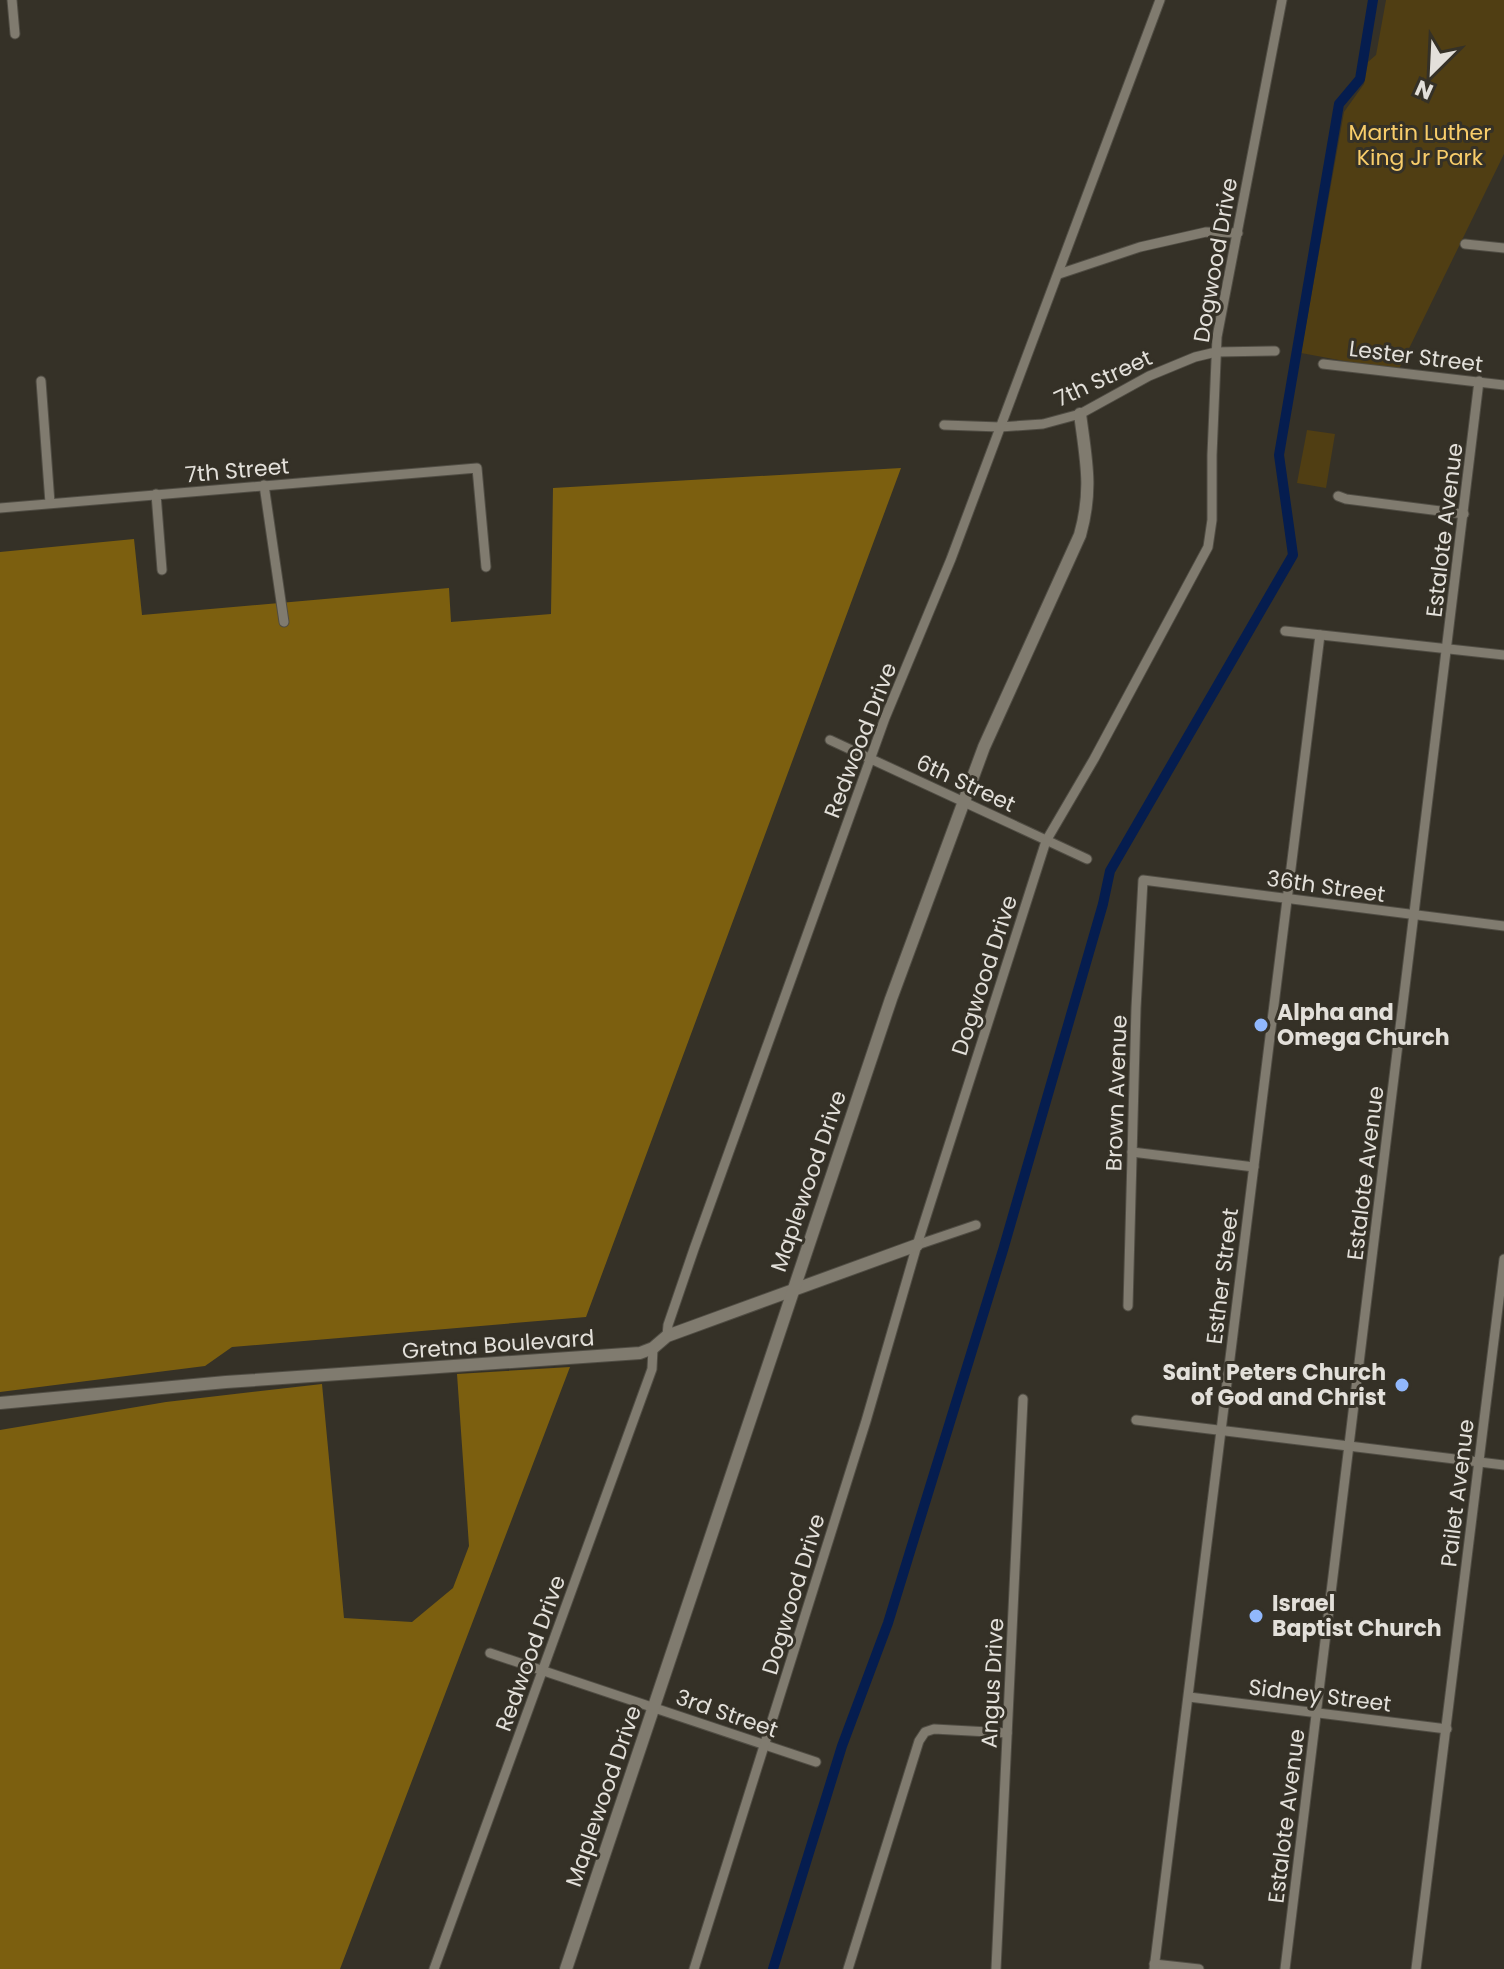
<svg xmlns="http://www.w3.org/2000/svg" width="1504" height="1969" font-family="Poppins,sans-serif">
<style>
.green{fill:#503e13}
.forest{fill:#7c5f0f}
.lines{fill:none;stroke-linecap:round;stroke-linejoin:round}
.canal{stroke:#051d4f;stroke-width:10}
.street-casing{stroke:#504d44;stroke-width:11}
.secondary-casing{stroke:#504d44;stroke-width:14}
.street{stroke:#807b6f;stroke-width:9}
.secondary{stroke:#807b6f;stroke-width:12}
.poi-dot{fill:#91b8fd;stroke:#353127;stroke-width:3}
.labels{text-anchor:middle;stroke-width:6;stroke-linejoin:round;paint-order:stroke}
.park-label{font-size:22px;fill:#f8cd6a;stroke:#353127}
.street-label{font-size:22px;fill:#e3e0da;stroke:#353127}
.poi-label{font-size:22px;font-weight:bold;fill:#e3e0da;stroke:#353127;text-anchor:start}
</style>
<rect width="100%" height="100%" fill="#353127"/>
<g class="green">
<polygon points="1386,0 1504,0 1504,154 1398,371 1301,353 1344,112 1364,84 1368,62 1376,55"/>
<polygon points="1307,430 1335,434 1326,488 1297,483"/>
</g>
<g class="forest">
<polygon points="901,468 586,1317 232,1347 205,1366 0,1392 0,552 134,539 142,615 449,588 451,622 551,614 553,488"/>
<polygon points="570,1367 340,1969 0,1969 0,1430 166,1402 322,1384 344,1618 412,1622 453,1588 469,1546 457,1374"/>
</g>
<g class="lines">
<polyline class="canal" points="773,1969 842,1746 888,1623 1003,1250 1103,904 1110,871 1293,555 1279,455 1339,104 1360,79 1373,0"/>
<g class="street-casing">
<g id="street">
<polyline points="12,0 15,34"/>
<polyline points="1465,244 1504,248"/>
<polyline points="1059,274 1140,247 1206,232 1238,233"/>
<polyline points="1323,364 1504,385"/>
<polyline points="41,381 50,503"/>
<polyline points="944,425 1000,427 1043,424 1080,414 1149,376 1195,357 1216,352 1275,351"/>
<polyline points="264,485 284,622"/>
<polyline points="156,494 162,570"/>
<polyline points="1338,496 1346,499 1464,514"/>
<polyline points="0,508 477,468 486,567"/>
<polyline points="1285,631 1504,655"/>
<polyline points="830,740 1087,859"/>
<polyline points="1132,1152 1254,1167"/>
<polyline points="917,1245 976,1225"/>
<polyline points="1128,1306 1136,1008 1143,880 1504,926"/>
<polyline points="667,1336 668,1325 694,1249 885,718 951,559 1160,0"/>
<polyline points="1136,1420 1504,1465"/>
<polyline points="490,1653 816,1762"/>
<polyline points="1189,1697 1447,1729"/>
<polyline points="1154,1964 1199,1969"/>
<polyline points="434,1969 652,1369 653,1348"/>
<polyline points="694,1969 866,1421 917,1245 1046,841 1094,759 1208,547 1212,520 1212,455 1217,337 1282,0"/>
<polyline points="848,1969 919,1741 925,1732 934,1729 1007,1733"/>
<polyline points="996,1969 1023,1399"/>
<polyline points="1154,1969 1320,635"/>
<polyline points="1285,1969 1479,381"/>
<polyline points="1416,1969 1504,1259"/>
</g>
</g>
<g class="secondary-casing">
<g id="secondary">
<polyline points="0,1403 226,1382 640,1353 653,1348 667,1336 917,1245"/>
<path d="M566,1969L891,999L984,747L1080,535C1093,489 1086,460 1080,414"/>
</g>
</g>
<use href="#street" class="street"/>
<use href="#secondary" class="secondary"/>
</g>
<g class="poi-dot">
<circle cx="1261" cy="1025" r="8"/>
<circle cx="1402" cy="1385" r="8"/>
<circle cx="1256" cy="1616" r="8"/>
</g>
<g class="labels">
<g class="park-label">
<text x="1420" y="140">Martin Luther<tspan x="1420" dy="25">King Jr Park</tspan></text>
</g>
<g class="street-label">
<text transform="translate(1215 260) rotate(-80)" y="8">Dogwood Drive</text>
<text transform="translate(1416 356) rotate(7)" y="8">Lester Street</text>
<text transform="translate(1103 378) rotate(-25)" y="8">7th Street</text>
<text transform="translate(237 470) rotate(-5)" y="8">7th Street</text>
<text transform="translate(1444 530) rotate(-83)" y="8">Estalote Avenue</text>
<text transform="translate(860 740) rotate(-69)" y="8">Redwood Drive</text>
<text transform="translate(966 783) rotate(25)" y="8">6th Street</text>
<text transform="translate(1326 886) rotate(8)" y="8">36th Street</text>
<text transform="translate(984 975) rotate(-72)" y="8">Dogwood Drive</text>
<text transform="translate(1116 1093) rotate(-88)" y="8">Brown Avenue</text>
<text transform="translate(1365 1173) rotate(-83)" y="8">Estalote Avenue</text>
<text transform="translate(808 1181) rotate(-71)" y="8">Maplewood Drive</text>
<text transform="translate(1222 1276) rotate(-83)" y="8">Esther Street</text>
<text transform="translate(498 1344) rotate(-4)" y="8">Gretna Boulevard</text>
<text transform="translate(1457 1493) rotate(-83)" y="8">Pailet Avenue</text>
<text transform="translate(793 1594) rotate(-73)" y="8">Dogwood Drive</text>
<text transform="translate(530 1653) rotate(-70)" y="8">Redwood Drive</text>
<text transform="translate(992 1683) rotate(-87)" y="8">Angus Drive</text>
<text transform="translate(1320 1695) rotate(7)" y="8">Sidney Street</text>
<text transform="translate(727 1713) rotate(19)" y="8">3rd Street</text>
<text transform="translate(603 1796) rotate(-71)" y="8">Maplewood Drive</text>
<text transform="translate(1286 1816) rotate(-83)" y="8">Estalote Avenue</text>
</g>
<g class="poi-label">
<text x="1277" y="1020">Alpha and<tspan x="1277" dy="25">Omega Church</tspan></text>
<text x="1386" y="1380" text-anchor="end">Saint Peters Church<tspan x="1386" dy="25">of God and Christ</tspan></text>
<text x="1272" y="1611">Israel<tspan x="1272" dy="25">Baptist Church</tspan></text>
</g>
</g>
<g transform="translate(1432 72) rotate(204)" stroke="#353127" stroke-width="6" paint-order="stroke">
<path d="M0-6L14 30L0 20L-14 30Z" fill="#e3e0da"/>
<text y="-12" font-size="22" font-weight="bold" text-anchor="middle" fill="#e3e0da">N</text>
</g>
</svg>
